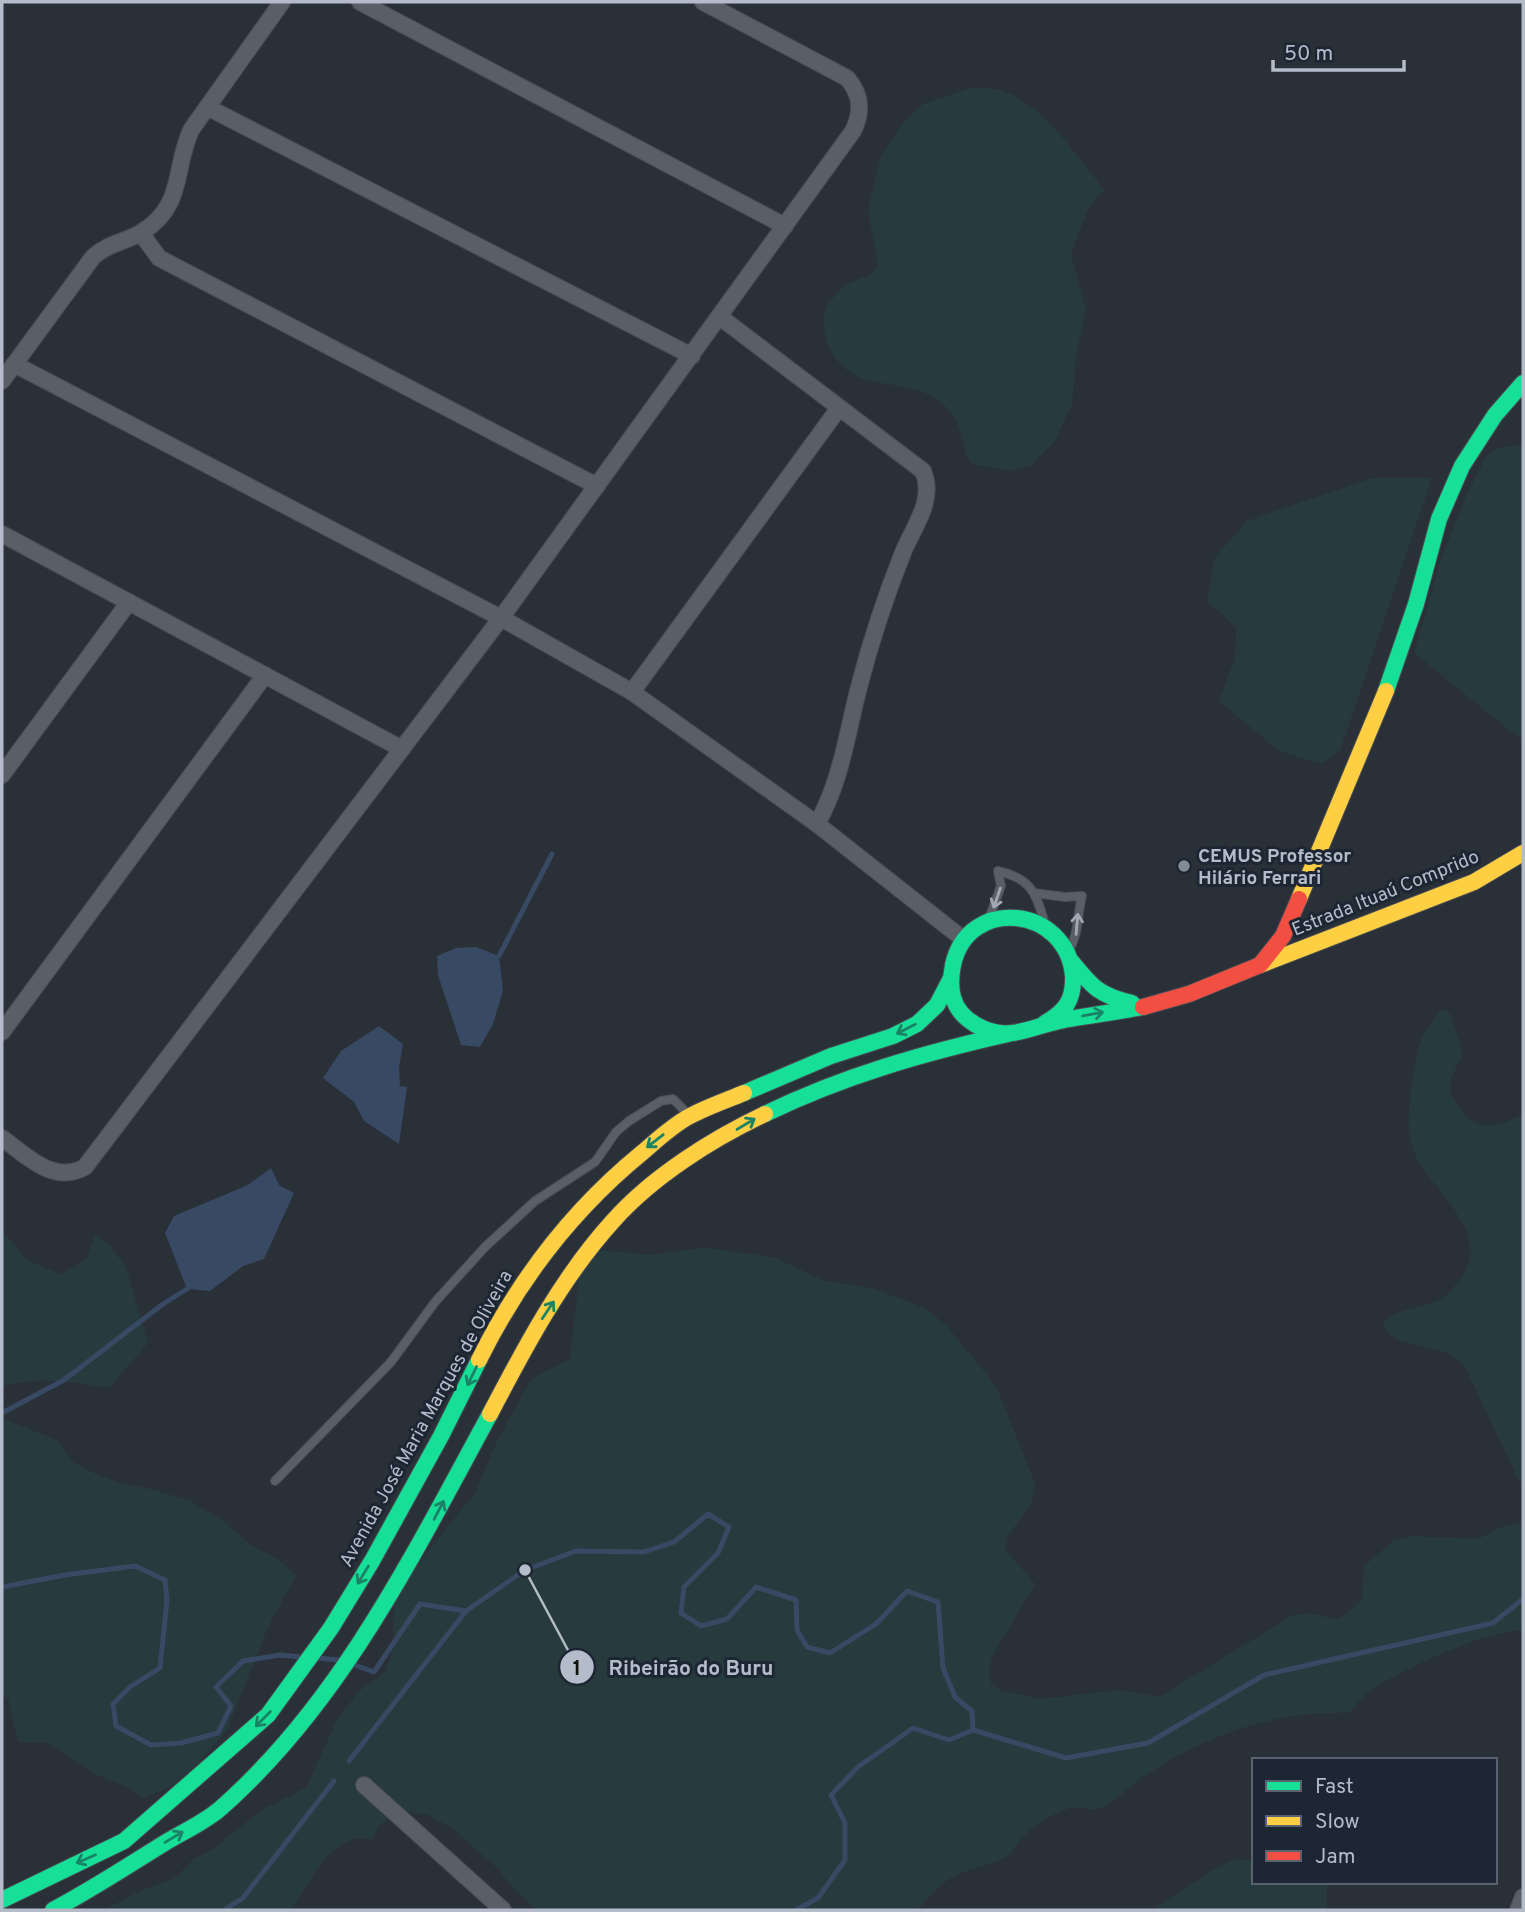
<svg xmlns="http://www.w3.org/2000/svg" width="1525" height="1912" font-family="Overpass,sans-serif">
<style>
.green{fill:#273a3e}
.water{fill:#384963}
.lines{fill:none;stroke-linecap:round;stroke-linejoin:round}
.stream{stroke:#384963;stroke-width:5}
.lane-casing{stroke:#484c53;stroke-width:10}
.street-casing{stroke:#484c53;stroke-width:18}
.fast-casing{stroke:#484c53;stroke-width:18}
.slow-casing{stroke:#484c53;stroke-width:18}
.jam-casing{stroke:#484c53;stroke-width:18}
.lane{stroke:#5a5e66;stroke-width:8}
.street{stroke:#5a5e66;stroke-width:16}
.fast{stroke:#16e098;stroke-width:16}
.slow{stroke:#ffcf43;stroke-width:16}
.jam{stroke:#f24e42;stroke-width:16}
.oneway{stroke:#a2a9b5}
.oneway2{stroke:#1a8366}
.poi-dot{fill:#848b96;stroke:#1d2633;stroke-width:2.5}
.labels{text-anchor:middle;stroke-width:6;stroke-linejoin:round;paint-order:stroke}
.poi-label{font-size:19px;font-weight:bold;fill:#b4bcc9;stroke:#1d2633;text-anchor:start}
.street-label{font-size:19px;fill:#b4bcc9;stroke:#1d2633}
.leader{fill:none;stroke:#b4bcc9;stroke-width:2.5}
.callout-dot{fill:#b4bcc9;stroke:#1d2633;stroke-width:2.5}
.mark-label{font-size:21px;text-anchor:middle;font-weight:bold;fill:#111}
.callout-label{font-size:21px;text-anchor:middle;font-weight:bold;fill:#b4bcc9;stroke:#1d2633;stroke-width:6;stroke-linejoin:round;paint-order:stroke}
</style>
<rect width="100%" height="100%" fill="#2a3038"/>
<g class="green">
<path d="M973,87C980,88 988,87 995,89C1040,98 1078,158 1106,192L1099,194L1087,211L1071,254L1086,310L1076,357L1072,404L1055,441L1031,466L1010,471L972,464C959,447 966,427 946,407C912,370 843,403 825,335C823,325 822,314 828,305C832,300 837,292 842,288C854,279 868,279 878,267L868,209L881,155L902,124L923,104Z"/>
<polygon points="1523,444 1523,741 1414,653 1441,559 1466,496 1486,457 1499,448"/>
<polygon points="1372,478 1432,478 1340,751 1322,764 1279,751 1219,701 1235,658 1236,628 1207,601 1215,557 1247,521"/>
<path d="M1445,1010L1450,1014L1463,1054C1458,1065 1449,1078 1450,1090C1451,1096 1457,1103 1461,1109C1479,1135 1499,1125 1523,1114V1486L1517,1477L1465,1367L1449,1353L1397,1340L1386,1331L1383,1322C1401,1306 1427,1310 1446,1295C1451,1291 1456,1284 1460,1279C1494,1236 1436,1193 1417,1159C1414,1153 1412,1145 1410,1138C1405,1122 1414,1060 1420,1043C1424,1032 1433,1021 1439,1011Z"/>
<path d="M2,1232L8,1237L25,1259L60,1274L86,1259L95,1235L110,1246L126,1267L148,1343L109,1388C74,1382 36,1376 2,1387Z"/>
<path d="M704,1247L776,1258L822,1280L872,1288L925,1308L946,1325L996,1386L1035,1483L1031,1504L1008,1536L1005,1549L1035,1584L992,1657L989,1676L992,1685L1003,1691L1040,1699L1119,1690L1159,1697L1293,1615L1309,1613L1335,1619L1346,1615L1362,1599L1364,1566L1393,1541L1412,1536L1478,1539L1501,1527L1523,1522V1631C1492,1627 1399,1671 1372,1690C1363,1696 1356,1705 1349,1713C1274,1710 1206,1736 1144,1776C1130,1785 1117,1802 1101,1808C1092,1812 1079,1806 1070,1808C1054,1813 1036,1824 1024,1836C1018,1842 1014,1851 1007,1856C992,1866 973,1867 957,1875C941,1882 929,1897 918,1910H536L514,1889L497,1868L453,1829L428,1815L400,1810L378,1826L373,1840C334,1828 309,1884 291,1910H104L140,1891L175,1878L194,1859L214,1848L260,1811L306,1788L337,1719L359,1691L385,1672L393,1648L394,1597L446,1528L474,1495L496,1443L531,1379L570,1359L581,1259L600,1250L652,1255Z"/>
<polygon points="2,1418 57,1440 73,1462 98,1475 122,1484 151,1489 191,1501 226,1523 250,1544 279,1560 296,1576 268,1627 227,1730 192,1770 171,1786 143,1799 131,1789 95,1774 49,1743 18,1742 8,1698 2,1696"/>
<polygon points="1236,1859 1254,1860 1254,1882 1327,1882 1327,1910 1151,1910 1211,1871"/>
</g>
<g class="water">
<polygon points="476,947 499,956 503,991 493,1024 480,1047 461,1045 438,975 437,956 456,948"/>
<polygon points="379,1026 403,1044 399,1067 400,1086 407,1087 399,1144 364,1121 354,1102 323,1078 341,1051"/>
<polygon points="271,1168 279,1185 294,1193 264,1259 243,1266 210,1291 187,1289 165,1233 174,1216 248,1185"/>
</g>
<g class="lines">
<g class="stream">
<polyline points="499,956 552,854"/>
<polyline points="2,1413 64,1380 163,1304 187,1289"/>
<polyline points="2,1587 65,1575 135,1566 165,1580 167,1600 160,1668 130,1687 113,1704 116,1726 151,1745 181,1743 218,1733 231,1706 216,1687 243,1661 280,1655 301,1657"/>
<polyline points="317,1658 339,1660"/>
<polyline points="352,1664 374,1672 420,1604 466,1611 525,1570 576,1551 644,1552 674,1542 708,1514 729,1527 718,1553 684,1587 681,1613 701,1626 727,1619 756,1587 796,1600 797,1630 807,1647 830,1653 876,1624 907,1591 938,1602 943,1668 955,1697 972,1711 973,1730 949,1740 913,1728 858,1767 831,1795 845,1823 845,1860 818,1898 796,1910"/>
<polyline points="973,1730 1066,1758 1148,1743 1264,1675 1493,1623 1523,1599"/>
<polyline points="349,1761 466,1611"/>
<polyline points="224,1910 243,1898 334,1781"/>
</g>
<g class="lane-casing">
<g id="lane">
<path d="M1034,893L1065,897L1082,896C1077,915 1079,934 1069,950"/>
<path d="M990,916L1001,886L998,871C1029,878 1036,891 1044,921"/>
<polyline points="275,1481 391,1362 435,1302 485,1247 535,1201 595,1162 616,1132 629,1121 661,1101 673,1099 688,1114"/>
</g>
</g>
<g class="street-casing">
<g id="street">
<polyline points="360,2 785,226"/>
<polyline points="207,107 692,356"/>
<polyline points="141,233 159,258 597,486"/>
<path d="M720,317L923,471C935,499 915,525 904,550C886,595 871,640 859,687C846,737 842,778 817,824"/>
<polyline points="14,364 501,618 632,692 817,824 963,939"/>
<path d="M2,381L93,257C108,243 126,242 142,232C185,205 173,170 191,130L282,2"/>
<polyline points="2,534 402,749"/>
<polyline points="632,692 839,408"/>
<polyline points="2,775 129,602"/>
<polyline points="2,1032 265,675"/>
<path d="M2,1138C26,1155 53,1185 85,1167L501,618L853,131C863,111 861,94 847,78L703,2"/>
<polyline points="364,1785 503,1910"/>
<polyline points="1518,1910 1523,1897"/>
</g>
</g>
<g class="fast-casing">
<g id="fast">
<polyline points="1386,691 1416,604 1439,519 1462,466 1495,415 1523,383"/>
<path d="M1072,962C1092,987 1100,996 1132,1003"/>
<path d="M1045,1023C1065,1012 1074,1000 1073,976C1067,906 968,895 953,965C951,975 950,986 953,997C959,1020 988,1036 1012,1033C1030,1031 1046,1023 1064,1020C1090,1015 1117,1012 1143,1007"/>
<polyline points="744,1093 831,1056 893,1036 917,1024 937,1005 950,980"/>
<path d="M765,1114C843,1076 924,1053 1008,1034"/>
<polyline points="2,1900 124,1841 268,1715 331,1628 372,1561 441,1436 479,1360"/>
<path d="M53,1910C91,1890 126,1867 163,1844C182,1832 204,1823 221,1808C342,1701 414,1553 490,1414"/>
</g>
</g>
<g class="slow-casing">
<g id="slow">
<polyline points="1299,899 1386,691"/>
<polyline points="1260,965 1474,882 1523,853"/>
<path d="M479,1360C519,1279 573,1209 643,1152C658,1139 673,1125 690,1116C707,1107 727,1100 744,1093"/>
<path d="M490,1414C525,1347 562,1277 613,1221C652,1177 712,1139 765,1114"/>
</g>
</g>
<g class="jam-casing">
<polyline id="jam" points="1143,1007 1189,994 1260,965 1283,936 1299,899"/>
</g>
<use href="#lane" class="lane"/>
<use href="#street" class="street"/>
<use href="#fast" class="fast"/>
<use href="#slow" class="slow"/>
<use href="#jam" class="jam"/>
</g>
<defs><path id="oneway-shaft" d="M-6 0H5M1.5-3L5.5 0L1.5 3" fill="none" stroke-width="1.6" stroke-linecap="round" stroke-linejoin="round" transform="scale(1.75)"/></defs>
<g class="oneway">
<use href="#oneway-shaft" transform="translate(997 898) rotate(109)"/>
<use href="#oneway-shaft" transform="translate(1077 924) rotate(-85)"/>
</g>
<g class="oneway2">
<use href="#oneway-shaft" transform="translate(1093 1014) rotate(-10)"/>
<use href="#oneway-shaft" transform="translate(906 1029) rotate(153)"/>
<use href="#oneway-shaft" transform="translate(746 1124) rotate(-31)"/>
<use href="#oneway-shaft" transform="translate(655 1141) rotate(142)"/>
<use href="#oneway-shaft" transform="translate(548 1310) rotate(-56)"/>
<use href="#oneway-shaft" transform="translate(472 1376) rotate(116)"/>
<use href="#oneway-shaft" transform="translate(439 1510) rotate(-62)"/>
<use href="#oneway-shaft" transform="translate(363 1575) rotate(121)"/>
<use href="#oneway-shaft" transform="translate(263 1719) rotate(135)"/>
<use href="#oneway-shaft" transform="translate(174 1837) rotate(-31)"/>
<use href="#oneway-shaft" transform="translate(86 1859) rotate(156)"/>
</g>
<circle class="poi-dot" cx="1184" cy="866" r="7"/>
<g class="labels">
<g class="poi-label">
<text x="1198" y="862">CEMUS Professor<tspan x="1198" dy="22">Hilário Ferrari</tspan></text>
</g>
<g class="street-label">
<text transform="translate(1385 892) rotate(-22)" y="7">Estrada Ituaú Comprido</text>
<text transform="translate(425 1418) rotate(-61)" y="7">Avenida José Maria Marques de Oliveira</text>
</g>
</g>
<path class="leader" d="M525 1570L577 1667"/>
<g class="callout-dot">
<circle cx="525" cy="1570" r="7"/>
<circle cx="577" cy="1667" r="18"/>
</g>
<g class="mark-label">
<text x="577" y="1675">1</text>
</g>
<g class="callout-label">
<text x="691" y="1675">Ribeirão do Buru</text>
</g>
<rect width="1525" height="1912" fill="none" stroke="#b4bcc9" stroke-width="7"/>
<rect x="1252" y="1758" width="245" height="126" fill="#1d2633" stroke="#59626f" stroke-width="2"/>
<rect x="1266" y="1781" width="35" height="10" fill="#16e098" stroke="#59626f" stroke-width="2"/>
<text x="1315" y="1793" font-size="21" fill="#b4bcc9">Fast</text>
<rect x="1266" y="1816" width="35" height="10" fill="#ffcf43" stroke="#59626f" stroke-width="2"/>
<text x="1315" y="1828" font-size="21" fill="#b4bcc9">Slow</text>
<rect x="1266" y="1851" width="35" height="10" fill="#f24e42" stroke="#59626f" stroke-width="2"/>
<text x="1315" y="1863" font-size="21" fill="#b4bcc9">Jam</text>
<path d="M1273 60v10h131v-10" fill="none" stroke="#b4bcc9" stroke-width="3.5"/>
<text x="1284" y="60" font-size="21" fill="#b4bcc9" stroke="#1d2633" stroke-width="5" paint-order="stroke">50 m</text>
</svg>
